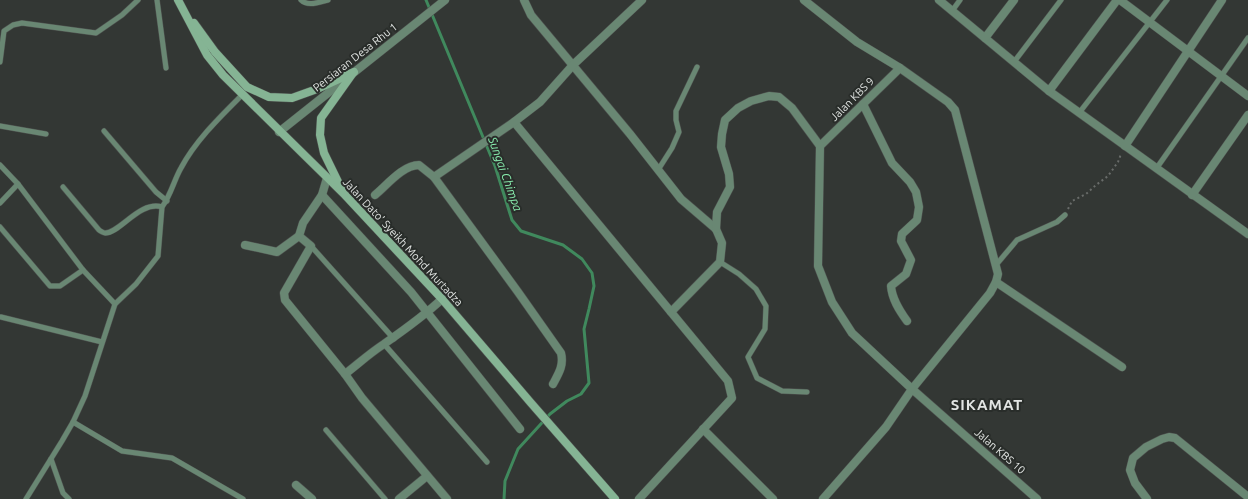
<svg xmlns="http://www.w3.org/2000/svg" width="1248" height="499" font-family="Ubuntu,sans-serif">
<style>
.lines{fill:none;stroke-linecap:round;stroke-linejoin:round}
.stream{stroke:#40895d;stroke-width:3}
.service-casing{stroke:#4f5350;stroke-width:6}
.minor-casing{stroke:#4f5350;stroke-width:9}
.tertiary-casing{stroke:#4f5350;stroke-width:9}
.secondary-casing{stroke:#4f5350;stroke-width:9}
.path{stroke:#696c6a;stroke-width:2;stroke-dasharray:2 3;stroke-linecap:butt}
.service{stroke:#698773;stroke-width:5}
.minor{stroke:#698773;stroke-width:8}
.tertiary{stroke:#698773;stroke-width:8}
.secondary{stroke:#85b494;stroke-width:8}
.labels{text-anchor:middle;stroke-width:4;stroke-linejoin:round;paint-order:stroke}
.street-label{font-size:11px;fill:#e2e5e3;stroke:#292d2a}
.water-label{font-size:12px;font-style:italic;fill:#89eeaf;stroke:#292d2a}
.district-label{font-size:15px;font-weight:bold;letter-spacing:1px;fill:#e2e5e3;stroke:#292d2a}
</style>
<rect width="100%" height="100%" fill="#333734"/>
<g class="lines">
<polyline class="stream" points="426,0 495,166 512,220 521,231 563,245 582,259 592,273 594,286 589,309 584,329 589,383 581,394 567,401 550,414 518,449 505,481 504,499"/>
<g class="service-casing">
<g id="service">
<polyline points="157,0 166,68"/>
<path d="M301,0C308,7 319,2 328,0"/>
<polyline points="952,11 960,0"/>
<polyline points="0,62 4,31 13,25 22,23 96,33 122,15 138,0"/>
<polyline points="1014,62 1061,0"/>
<polyline points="1079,113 1167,0"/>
<polyline points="0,126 46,134"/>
<polyline points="104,131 156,192 167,201"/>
<polyline points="0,165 18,184 83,270 115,304"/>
<polyline points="1156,169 1248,38"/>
<polyline points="658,170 672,148 679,132 676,120 676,111 697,67"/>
<path d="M63,187L99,230C100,231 104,233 105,233C119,234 140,200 162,207"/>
<polyline points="0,203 18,184"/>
<polyline points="0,227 50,286 60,286 83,270"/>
<polyline points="311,246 394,339"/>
<polyline points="720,262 739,274 756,289 766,306 765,329 748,357 757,378 782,391 807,392"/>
<polyline points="996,265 1017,240 1057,222 1065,215"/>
<polyline points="1,317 102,342"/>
<polyline points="384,344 487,462"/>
<polyline points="73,422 122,451 172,458 243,499"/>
<polyline points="326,430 385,499"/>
<polyline points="51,459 63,493 69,499"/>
<path d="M26,499L62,441L73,422L85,396L115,304L136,284L158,256L162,207C171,195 174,180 181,168C196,140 220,117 242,95"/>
</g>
</g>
<g class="minor-casing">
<g id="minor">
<polyline points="524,0 531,15 630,134 681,199 716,229 722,243 720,262 671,312"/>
<polyline points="804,0 857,42 900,68 948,102 955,110 998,274 996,282 990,293 912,389 886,427 823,499"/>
<polyline points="939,0 1049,91 1248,234"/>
<polyline points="1120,0 1248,96"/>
<polyline points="985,38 1014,0"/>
<polyline points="1049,91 1117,0"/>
<path d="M863,104L892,163L910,182L916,192L919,207L917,220L902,234L901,241L911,260L906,274L891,286C892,299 899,310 907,321"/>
<polyline points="514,122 728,381 732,398 639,499"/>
<polyline points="820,146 900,68"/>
<polyline points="1125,146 1222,0"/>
<polyline points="434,177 514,122 540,102 573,65 642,0"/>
<polyline points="327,178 322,195 303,223 299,236 311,246 284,293 285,300 345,374 362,398 447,499"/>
<polyline points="322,195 411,292 520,429"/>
<path d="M375,195C387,185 403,165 419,165L434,177L518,292L561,353C564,365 559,373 553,384"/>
<polyline points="1192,195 1248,115"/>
<polyline points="716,229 717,212 730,187 729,174 721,147 722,134 725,120 738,108 751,101 769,96 779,97 792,108 820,146 818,266 832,302 852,333 912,389 1037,499"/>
<polyline points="245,245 277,252 299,236"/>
<polyline points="996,282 1122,367"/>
<path d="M345,374C358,364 370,353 384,344C404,330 424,316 442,299"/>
<polyline points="703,429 773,499"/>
<polyline points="296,485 312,499"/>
<polyline points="399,499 427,476"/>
<polyline points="1147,499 1135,483 1130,470 1133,458 1146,447 1162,439 1169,437 1175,438 1248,497"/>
</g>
</g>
<g class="tertiary-casing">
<polyline id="tertiary" points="279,132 445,0"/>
</g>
<g class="secondary-casing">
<g id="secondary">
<polyline points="178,0 207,55 223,75 345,195 442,299 531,403 615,499"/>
<polyline points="194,23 215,52 247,87 269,97 292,98 317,89 354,72"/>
<polyline points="342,190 324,153 320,135 321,118 353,73"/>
</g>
</g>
<polyline class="path" points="1068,209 1072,201 1086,194 1096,185 1108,176 1118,162 1121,154"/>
<use href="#service" class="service"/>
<use href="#minor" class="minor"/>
<use href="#tertiary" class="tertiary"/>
<use href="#secondary" class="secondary"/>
</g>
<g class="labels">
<g class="street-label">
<text transform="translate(355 57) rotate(-38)" y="4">Persiaran Desa Rhu 1</text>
<text transform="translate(852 99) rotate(-45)" y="4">Jalan KBS 9</text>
<text transform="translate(403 242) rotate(47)" y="4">Jalan Dato' Syeikh Mohd Murtadza</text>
<text transform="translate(1000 451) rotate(41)" y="4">Jalan KBS 10</text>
</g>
<g class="water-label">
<text transform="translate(505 174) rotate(70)" y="4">Sungai Chimpa</text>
</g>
<g class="district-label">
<text x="987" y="410">SIKAMAT</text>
</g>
</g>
</svg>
